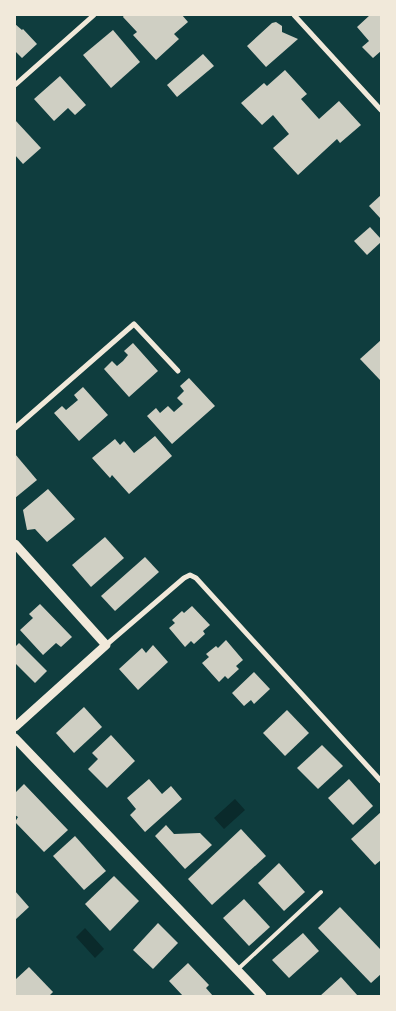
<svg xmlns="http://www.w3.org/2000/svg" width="396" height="1011" font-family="Arial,sans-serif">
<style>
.water{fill:#0a2a2b}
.building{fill:#cfcfc3}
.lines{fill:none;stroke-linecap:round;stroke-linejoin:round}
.service{stroke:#f1e9da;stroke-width:4}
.minor{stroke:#f1e9da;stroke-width:5}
.tertiary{stroke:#f1e9da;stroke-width:9}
</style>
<rect width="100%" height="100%" fill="#0f3d3e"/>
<g class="water">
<polygon points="235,799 245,810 224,829 214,818"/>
<polygon points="85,928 104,949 95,958 76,937"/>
</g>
<g class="building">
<polygon points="124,15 182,15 188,22 174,34 179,39 156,60 133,35 137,32 123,17"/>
<polygon points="370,15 381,15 381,51 373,58 362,47 369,41 357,27"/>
<polygon points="276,22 282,26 282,32 298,39 266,67 247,46 272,23"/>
<polygon points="15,24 22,30 23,29 37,44 22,58 15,51"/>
<polygon points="113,30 140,62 111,88 83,55"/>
<polygon points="203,54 214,66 177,97 167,85"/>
<polygon points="285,70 307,94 301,99 319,119 339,101 361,125 340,143 337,139 298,175 273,148 289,134 273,115 262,125 241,103 264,83 267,86"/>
<polygon points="60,76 86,105 75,115 68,108 54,121 34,99"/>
<polygon points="15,120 41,148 23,164 15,155"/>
<polygon points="381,195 381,219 369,206"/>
<polygon points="370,227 381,239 381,242 367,255 354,241"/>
<polygon points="381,340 381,381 360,359"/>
<polygon points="133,343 158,371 129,397 104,369 112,361 117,366 123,361 128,355 124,351"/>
<polygon points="189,378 215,406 172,444 147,416 156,408 160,413 168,406 174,412 183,404 177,398 184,391 180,386"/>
<polygon points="83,387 108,415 79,441 54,413 62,406 66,410 78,400 74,395"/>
<polygon points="155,436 172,456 129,494 112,475 110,478 92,458 115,439 120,445 124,441 134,453"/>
<polygon points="15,454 37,480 15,498"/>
<polygon points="48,489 75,519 47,542 35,529 27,530 23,510"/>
<polygon points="105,537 124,558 91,587 72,565"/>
<polygon points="145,557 159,572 115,611 101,596"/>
<polygon points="40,604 72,637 61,647 56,643 43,655 20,630 33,618 29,614"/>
<polygon points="192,606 210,625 203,631 205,634 194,644 191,641 185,647 169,628 175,623 172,620 182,611 184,613"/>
<polygon points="226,640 243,660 236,666 239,669 228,679 225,676 219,682 202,663 209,657 206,654 216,646 218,648"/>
<polygon points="19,643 47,671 35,683 15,663 15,647"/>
<polygon points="153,645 168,662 138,690 119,669 142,648 146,653"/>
<polygon points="254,672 270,689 254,704 251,700 244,706 232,693"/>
<polygon points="84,707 102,727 74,753 56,733"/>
<polygon points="287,710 309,733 285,756 263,733"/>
<polygon points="111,735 135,761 107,788 88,769 98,759 92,753"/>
<polygon points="322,745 343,766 318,789 297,768"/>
<polygon points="149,779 162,794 171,786 182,799 145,832 130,815 136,809 127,798"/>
<polygon points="349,779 373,806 353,825 328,798"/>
<polygon points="24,784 68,830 44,852 15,822 18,817 15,815 15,793"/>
<polygon points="381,812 381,860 375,865 351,839"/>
<polygon points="166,825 174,834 200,833 212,845 185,869 155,836"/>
<polygon points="241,829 266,856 212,905 188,879"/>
<polygon points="75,836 106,871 84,890 53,856"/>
<polygon points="279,863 305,892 284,911 258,883"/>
<polygon points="114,876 139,901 110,931 85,904"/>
<polygon points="15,891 29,907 15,920"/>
<polygon points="244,899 270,927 249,946 223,918"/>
<polygon points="340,907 381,950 381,974 371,983 318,928"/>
<polygon points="158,923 178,943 153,969 133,950"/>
<polygon points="303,933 319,951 289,978 272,960"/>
<polygon points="188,963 209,985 206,988 213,996 183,996 169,981"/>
<polygon points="29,967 53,992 49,996 15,996 15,980"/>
<polygon points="341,977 358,996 320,996"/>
</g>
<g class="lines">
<polyline class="service" points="237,970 321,892"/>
<g class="minor">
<polyline points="294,15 381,110"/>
<polyline points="15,85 94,15"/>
<polyline points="15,428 134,324 178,371"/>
<polyline points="106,645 184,578 190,575 196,578 381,781"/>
</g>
<g class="tertiary">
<polyline points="15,544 106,645 15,727"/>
<polyline points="15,738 262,996"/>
</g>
</g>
<rect width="396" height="1011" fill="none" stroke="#f1e9da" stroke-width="32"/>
</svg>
